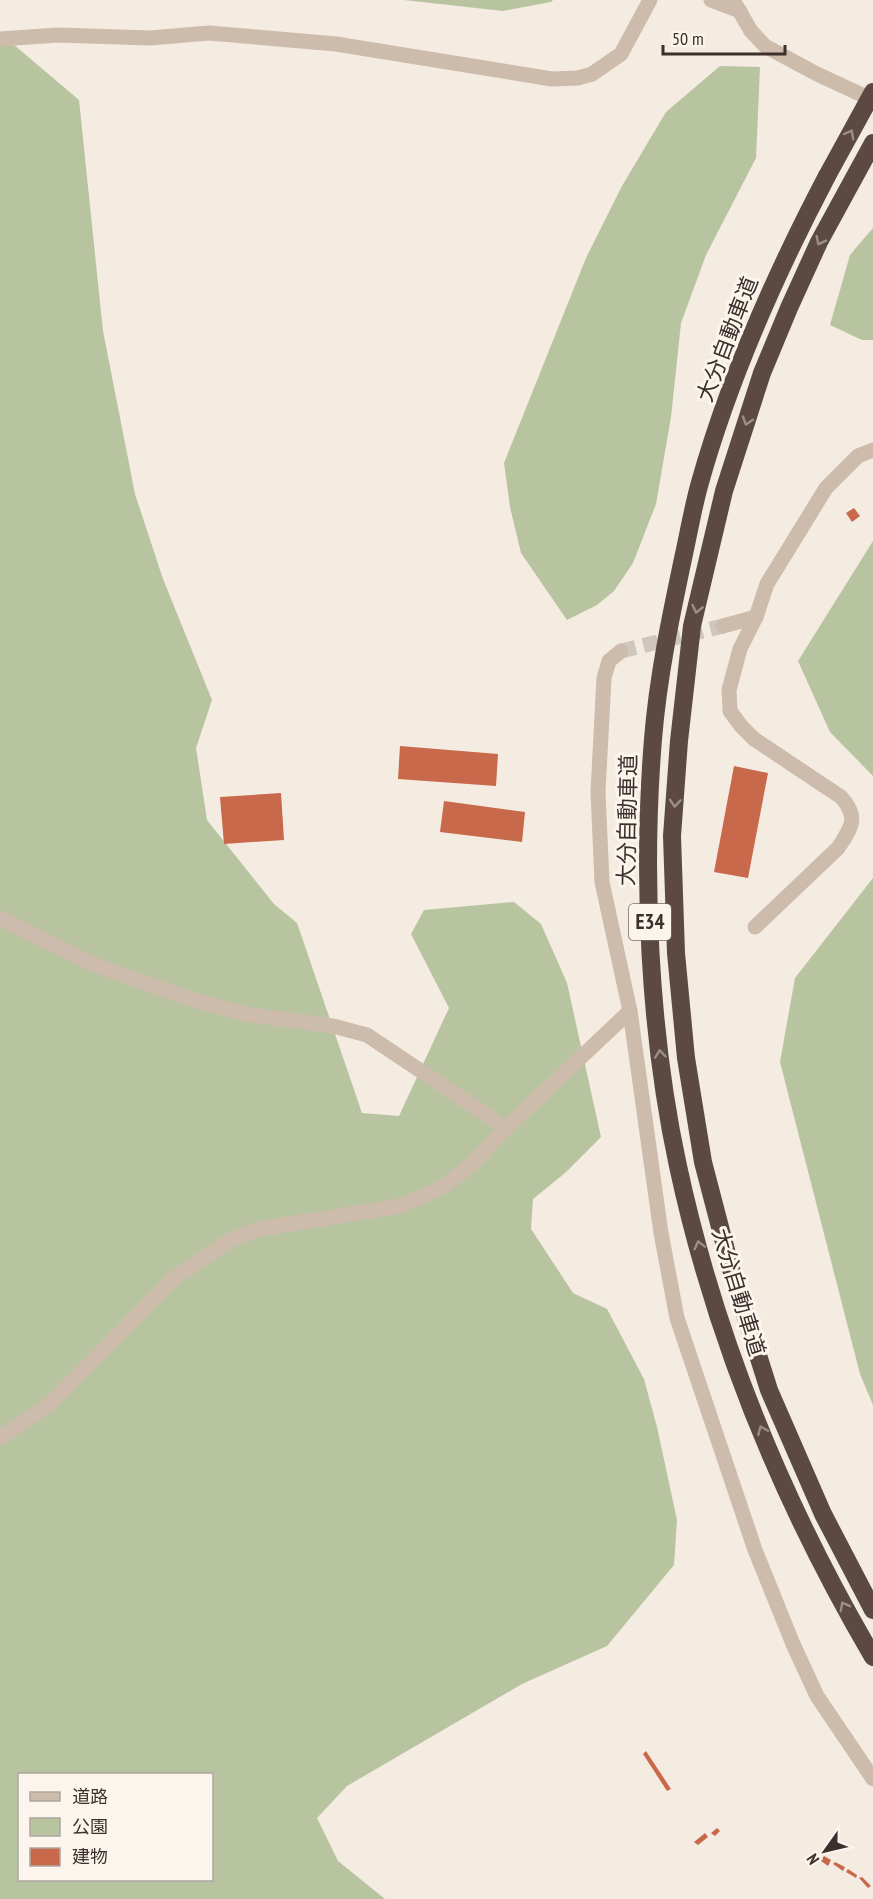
<svg xmlns="http://www.w3.org/2000/svg" width="873" height="1899" font-family="'PT Sans Narrow','Noto Sans JP',sans-serif">
<style>
.green{fill:#b8c4a0;fill-rule:evenodd}
.building{fill:#c8694b}
.lines{fill:none;stroke-linecap:round;stroke-linejoin:round}
.street-tunnel{stroke:#cfc6bd;stroke-width:15;stroke-dasharray:15 8;stroke-linecap:butt}
.street{stroke:#cdbbac;stroke-width:15}
.highway{stroke:#5c4a42;stroke-width:18}
.highway-bridge{stroke:#5c4a42;stroke-width:18}
.oneway{stroke:#9c8e87}
.labels{text-anchor:middle;stroke-width:6;stroke-linejoin:round;paint-order:stroke}
.shield{fill:#fbf5ee;stroke:#756b66;stroke-width:1.5}
.shield-label{font-size:21px;font-weight:bold;fill:#3b302b}
.street-label{font-size:22px;fill:#3b302b;stroke:#fbf5ee}
</style>
<rect width="100%" height="100%" fill="#f4ebe1"/>
<g class="green">
<polygon points="404,0 553,0 551,2 503,11"/>
<path d="M0,33L79,100L103,331L135,494L163,579L212,700L196,748L207,820L274,904L297,923L362,1113L399,1116L449,1008L411,934L424,910L514,902L541,924L567,983L601,1137L565,1173L533,1199L531,1229L573,1293L607,1309L644,1379L657,1427L677,1520L674,1565L607,1646L522,1684L347,1786L317,1818L338,1861L385,1899H0ZM20,1774H212V1880H20Z"/>
<polygon points="720,66 760,67 756,158 706,255 681,323 671,417 656,504 633,563 614,591 597,605 567,620 521,553 510,507 504,463 586,258 622,186 666,112"/>
<polygon points="873,228 873,340 862,340 830,325 850,255"/>
<polygon points="873,541 873,776 830,732 798,661"/>
<polygon points="873,878 873,1405 860,1374 780,1062 795,978"/>
</g>
<g class="building">
<polygon points="854,508 860,516 852,522 846,513"/>
<polygon points="400,746 498,754 496,786 398,779"/>
<polygon points="734,766 768,773 748,878 714,872"/>
<polygon points="281,793 284,840 224,844 220,797"/>
<polygon points="444,801 525,812 522,842 440,832"/>
<polygon points="646,1751 671,1789 667,1791 643,1754"/>
<polygon points="717,1828 720,1831 715,1836 711,1833"/>
<polygon points="705,1833 708,1837 698,1845 694,1842"/>
<polygon points="824,1856 831,1860 828,1866 821,1861"/>
<polygon points="835,1862 845,1867 843,1871 833,1864"/>
<polygon points="848,1869 857,1875 856,1878 846,1872"/>
<polygon points="862,1877 871,1886 868,1888 859,1878"/>
</g>
<g class="lines">
<polyline class="street-tunnel" points="621,651 723,626"/>
<g class="street">
<polyline points="711,0 740,11"/>
<polyline points="733,0 751,31 765,46 817,74 873,100"/>
<polyline points="0,39 58,35 150,38 209,33 336,44 552,79 578,78 592,74 621,54 650,0"/>
<polyline points="723,626 756,617"/>
<polyline points="621,651 609,661 604,678 598,792 602,882 630,1011 661,1233 677,1318 755,1550 793,1644 817,1696 873,1779"/>
<polyline points="0,918 90,963 190,999 244,1014 333,1026 367,1035 506,1128"/>
<path d="M755,927L838,848C852,827 859,817 841,797L754,739L741,726L730,711L729,690L740,649L756,617L767,584L826,488L858,456L873,450"/>
<polyline points="0,1438 51,1403 174,1278 232,1239 259,1229 400,1206 443,1187 473,1163 506,1128 630,1011"/>
</g>
<g class="highway">
<polyline points="873,143 819,242 789,308 762,373 724,491 692,626 679,741 672,836 676,953 686,1058 703,1162 732,1273 769,1390 823,1514 873,1610"/>
<path d="M827,176C775,275 729,378 699,486C693,508 689,531 684,554C671,615 658,677 653,739C642,875 649,1032 678,1166C715,1338 784,1505 873,1657"/>
</g>
<polyline class="highway-bridge" points="827,176 873,92"/>
</g>
<defs><path id="oneway-chevron" d="M-2-3.5L2.5 0L-2 3.5" fill="none" stroke-width="1.6" stroke-linecap="round" stroke-linejoin="round" transform="scale(1.5)"/></defs>
<g class="oneway">
<use href="#oneway-chevron" transform="translate(850 134) rotate(-61)"/>
<use href="#oneway-chevron" transform="translate(820 241) rotate(117)"/>
<use href="#oneway-chevron" transform="translate(747 421) rotate(108)"/>
<use href="#oneway-chevron" transform="translate(697 609) rotate(103)"/>
<use href="#oneway-chevron" transform="translate(675 803) rotate(94)"/>
<use href="#oneway-chevron" transform="translate(660 1054) rotate(-96)"/>
<use href="#oneway-chevron" transform="translate(699 1245) rotate(-104)"/>
<use href="#oneway-chevron" transform="translate(762 1430) rotate(-113)"/>
<use href="#oneway-chevron" transform="translate(844 1606) rotate(-118)"/>
</g>
<g class="labels">
<rect class="shield" x="629" y="904" width="42" height="36" rx="4.5"/>
<g class="shield-label">
<text x="650" y="929">E34</text>
</g>
<g class="street-label">
<text transform="translate(727 339) rotate(-69)" y="8">大分自動車道</text>
<text transform="translate(627 820) rotate(-89)" y="8">大分自動車道</text>
<text transform="translate(739 1292) rotate(73)" y="8">大分自動車道</text>
</g>
</g>
<rect x="18" y="1773" width="195" height="108" fill="#fbf5ee" stroke="#aea6a0" stroke-width="1.5"/>
<rect x="30" y="1792" width="30" height="9" fill="#cdbbac" stroke="#aea6a0" stroke-width="1.5"/>
<text x="72" y="1803" font-size="18" fill="#3b302b">道路</text>
<rect x="30" y="1818" width="30" height="18" fill="#b8c4a0" stroke="#aea6a0" stroke-width="1.5"/>
<text x="72" y="1833" font-size="18" fill="#3b302b">公園</text>
<rect x="30" y="1848" width="30" height="18" fill="#c8694b" stroke="#aea6a0" stroke-width="1.5"/>
<text x="72" y="1863" font-size="18" fill="#3b302b">建物</text>
<g transform="translate(825 1851) rotate(236)" stroke="#fbf5ee" stroke-width="4.5" paint-order="stroke">
<path d="M0-4.5L10 22L0 15L-10 22Z" fill="#3b302b"/>
<text y="-9" font-size="16" font-weight="bold" text-anchor="middle" fill="#3b302b">N</text>
</g>
<path d="M663 45v9h122v-9" fill="none" stroke="#3b302b" stroke-width="3"/>
<text x="672" y="45" font-size="18" fill="#3b302b" stroke="#fbf5ee" stroke-width="4.5" paint-order="stroke">50 m</text>
</svg>
